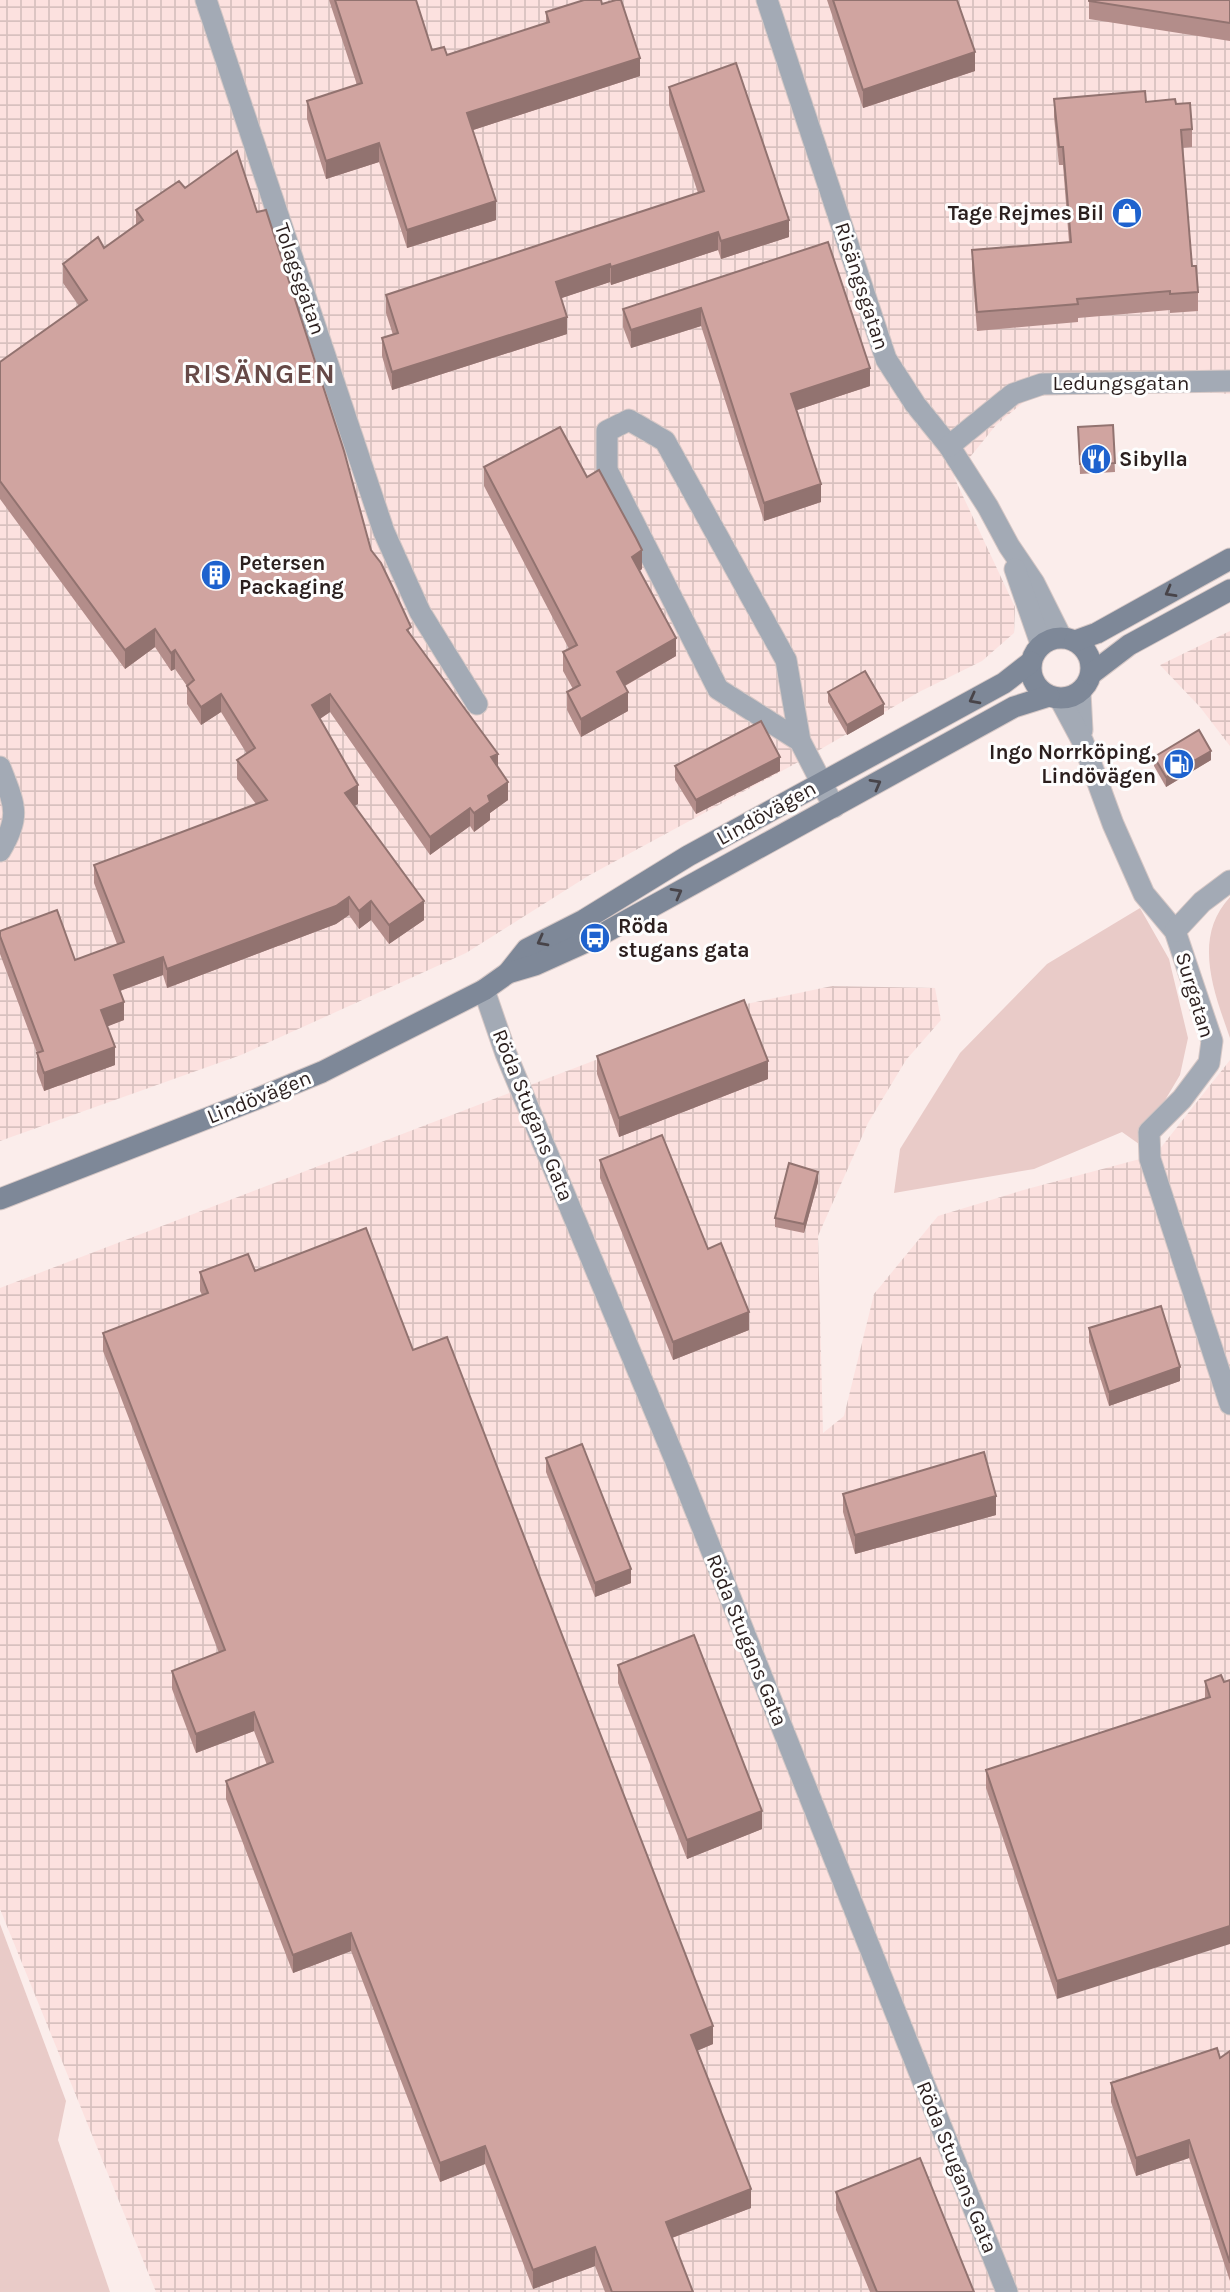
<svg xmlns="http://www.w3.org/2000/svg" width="1230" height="2292" font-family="Karla,sans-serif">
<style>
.industrial{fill:url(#industrial-grid)}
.green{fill:#e9cbc8}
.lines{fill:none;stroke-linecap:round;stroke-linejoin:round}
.street-casing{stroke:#d6c8c6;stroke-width:23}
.secondary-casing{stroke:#d6c8c6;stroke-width:23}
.street{stroke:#a3aab5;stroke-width:21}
.secondary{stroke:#7e8898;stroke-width:21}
.wall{fill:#b38d8a}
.shaded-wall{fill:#927370}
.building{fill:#d0a4a0;stroke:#927370;stroke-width:2}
.oneway{stroke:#484449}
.labels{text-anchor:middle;stroke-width:6;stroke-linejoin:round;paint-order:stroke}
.poi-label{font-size:21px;font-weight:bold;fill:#2b1f1e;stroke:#fefefe;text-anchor:start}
.street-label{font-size:21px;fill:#2b1f1e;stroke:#fefefe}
.district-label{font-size:28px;font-weight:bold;letter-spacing:2px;fill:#664947;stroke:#fefefe}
</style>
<defs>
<pattern id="industrial-grid" width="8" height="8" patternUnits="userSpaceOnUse" patternTransform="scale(1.75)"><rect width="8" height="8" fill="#fce1df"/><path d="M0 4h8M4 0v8" fill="none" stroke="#d8c1bf"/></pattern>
</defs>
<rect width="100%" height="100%" fill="#fbedeb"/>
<g class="industrial">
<polygon points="0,0 1230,0 1230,394 1185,391 1031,396 996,425 954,477 1015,607 1014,633 982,661 919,692 802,760 588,876 466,953 241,1055 0,1141"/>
<polygon points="1230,631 1230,746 1200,707 1160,665"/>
<polygon points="832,986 935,988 941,1020 906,1060 868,1123 818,1236 823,1433 844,1416 874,1294 938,1216 1027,1189 1155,1155 1230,1060 1230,2292 156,2292 0,1909 0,1288 737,1006"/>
</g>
<g class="green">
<path d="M1230,897V1038C1214,992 1192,938 1230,897Z"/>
<polygon points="1140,908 1169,959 1188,1038 1180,1075 1139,1144 1122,1132 1034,1169 894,1193 900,1149 960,1053 1047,964"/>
<polygon points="0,1924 66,2101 58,2140 110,2292 0,2292"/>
</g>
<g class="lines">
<g class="street-casing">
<g id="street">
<polyline points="206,0 384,532 420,612 477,704"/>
<polyline points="767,0 886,359 915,404 949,446 988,507 1009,546 1034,583 1061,637"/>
<polyline points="949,446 1013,394 1042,384 1230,381"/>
<polyline points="1015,569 1041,644"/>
<polyline points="1080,692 1082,730"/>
<polyline points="1060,699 1083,742 1113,824 1144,894 1175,931 1212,1041 1209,1063 1182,1099 1149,1132 1150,1159 1230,1404"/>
<polyline points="800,741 786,660 665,441 629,420 607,431 607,470 718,689 800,741 834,807"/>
<path d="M0,767C14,804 22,815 0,851"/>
<polyline points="1175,931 1202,902 1230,881"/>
<polyline points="484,990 506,1054 679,1469 1007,2292"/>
</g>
</g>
<g class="secondary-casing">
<g id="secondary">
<circle cx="1061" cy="668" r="30"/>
<polyline points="1075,641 1097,633 1230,559"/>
<polyline points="1091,674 1129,645 1230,590"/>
<polyline points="508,973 527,949 584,920 688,856 1004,683 1031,662"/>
<polyline points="0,1199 254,1100 322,1072 484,990 508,973 535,965 595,938 1014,707 1049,696"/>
</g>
</g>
<use href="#street" class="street"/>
<use href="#secondary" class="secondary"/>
</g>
<g class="wall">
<polygon points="329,0 416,0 432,50 447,55 546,23 546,12 602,4 640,76 473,130 496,220 407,248 379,162 326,179 307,119 307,101 357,85"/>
<polygon points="827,0 957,0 975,71 863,108"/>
<polygon points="1089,0 1230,0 1230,41 1089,19"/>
<polygon points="669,87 789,237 721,259 718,250 611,285 610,282 561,298 567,334 392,390 382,356 382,338 393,335 386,313 386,295 698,193 669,105"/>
<polygon points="1054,99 1146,102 1176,104 1192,129 1192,147 1182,148 1192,266 1198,292 1198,311 1170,313 1170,310 1078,318 1078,322 977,331 972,268 972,250 1069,242 1063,165 1059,165 1054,117"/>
<polygon points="136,210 371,550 411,635 498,767 508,800 490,813 490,820 474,832 470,826 430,855 330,712 320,719 358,804 354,806 424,920 389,944 371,920 359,929 349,915 336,924 167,988 163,975 120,991 124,1020 107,1026 115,1065 44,1091 37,1072 37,1053 0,954 0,931 75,960 117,944 94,883 94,865 256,804 237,779 237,760 247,754 221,712 201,725 187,704 187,686 175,669 171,671 155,647 125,669 0,499 0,362 79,306 63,283 63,264 104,248 136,225"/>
<polygon points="828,242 870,386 797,410 821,502 764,521 701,326 631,348 623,327 623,309"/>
<polygon points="1113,425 1115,472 1080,474 1078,427"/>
<polygon points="484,467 587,477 642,569 639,571 676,656 625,686 628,711 581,737 567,710 567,692 573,689 563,671 563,652 569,649 484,486"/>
<polygon points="828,692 884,714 847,735 828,702"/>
<polygon points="1154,757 1211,760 1166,787 1154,766"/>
<polygon points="675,766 780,771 696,814 675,780"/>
<polygon points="597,1056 768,1079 619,1137 597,1074"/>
<polygon points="600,1160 749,1330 673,1360 600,1178"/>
<polygon points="818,1182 804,1233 775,1227 775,1218"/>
<polygon points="255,1271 413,1350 713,2044 697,2051 751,2208 672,2238 693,2292 605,2292 595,2266 533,2289 485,2164 440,2182 351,1951 293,1973 226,1799 226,1781 267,1765 254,1731 196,1753 172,1689 172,1671 219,1653 103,1351 103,1333 202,1295 200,1291 200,1272"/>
<polygon points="1089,1328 1180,1381 1109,1406 1089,1342"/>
<polygon points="546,1458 631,1583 595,1597 546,1472"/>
<polygon points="843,1494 996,1515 855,1554 843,1512"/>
<polygon points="618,1665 762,1829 687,1859 618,1683"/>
<polygon points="1221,1675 1057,1999 986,1788 986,1770 1205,1698 1205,1681"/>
<polygon points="1230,2051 1230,2281 1189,2158 1136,2176 1111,2102 1111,2083 1220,2058"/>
<polygon points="836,2192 974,2292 870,2292 836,2210"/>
</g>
<g class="shaded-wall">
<polygon points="975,52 975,71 863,108 863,90"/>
<polygon points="640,58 640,76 467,132 467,113"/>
<polygon points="379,143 379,162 326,179 326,161"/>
<polygon points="496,201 496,220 407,248 407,230"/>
<polygon points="789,220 789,237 721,259 721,241"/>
<polygon points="718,232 718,250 611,285 611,267"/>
<polygon points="610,264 610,282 556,300 556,282"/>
<polygon points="701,308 701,326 631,348 631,330"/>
<polygon points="567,317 567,334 392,390 392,372"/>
<polygon points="870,368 870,386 791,412 791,394"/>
<polygon points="821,484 821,502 764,521 764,503"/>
<polygon points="642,550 642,569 632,576 632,557"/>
<polygon points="155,629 155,647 125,669 125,650"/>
<polygon points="676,638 676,656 617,690 617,672"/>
<polygon points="175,650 175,669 171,671 171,653"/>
<polygon points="628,692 628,711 581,737 581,719"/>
<polygon points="221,694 221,712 201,725 201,707"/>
<polygon points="330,694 330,712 312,724 312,705"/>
<polygon points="884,704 884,714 847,735 847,725"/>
<polygon points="1211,751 1211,760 1166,787 1166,777"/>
<polygon points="498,754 498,772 491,757"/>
<polygon points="780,757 780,771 696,814 696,800"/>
<polygon points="508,782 508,800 490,813 490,820 474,832 474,813 488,796"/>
<polygon points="358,785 358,804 345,811 345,793"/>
<polygon points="470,808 470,826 430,855 430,837"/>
<polygon points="349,897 349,915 336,924 167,988 167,969"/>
<polygon points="371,901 371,920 359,929 359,911"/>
<polygon points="424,901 424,920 389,944 389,925"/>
<polygon points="163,957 163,975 114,993 114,975"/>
<polygon points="124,1002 124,1020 101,1029 101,1010"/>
<polygon points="115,1047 115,1065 44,1091 44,1073"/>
<polygon points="768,1061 768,1079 619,1137 619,1118"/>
<polygon points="818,1172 818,1182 804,1233 804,1224"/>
<polygon points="749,1312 749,1330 673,1360 673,1342"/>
<polygon points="1180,1367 1180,1381 1109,1406 1109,1392"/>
<polygon points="996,1496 996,1515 855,1554 855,1535"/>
<polygon points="631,1569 631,1583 595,1597 595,1583"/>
<polygon points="254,1712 254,1731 196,1753 196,1734"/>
<polygon points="762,1811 762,1829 687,1859 687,1840"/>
<polygon points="1230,1926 1230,1944 1057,1999 1057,1981"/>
<polygon points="351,1933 351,1951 293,1973 293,1955"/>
<polygon points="713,2026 713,2044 691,2053 691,2035"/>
<polygon points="1189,2140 1189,2158 1136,2176 1136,2158"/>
<polygon points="485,2146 485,2164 440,2182 440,2163"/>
<polygon points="751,2189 751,2208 666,2240 666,2222"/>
<polygon points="595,2247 595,2266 533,2289 533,2270"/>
</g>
<g class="building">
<polygon points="335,0 416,0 432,50 444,47 447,55 549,22 546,12 584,0 601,0 602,4 616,0 621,0 640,58 467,113 496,201 407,230 379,143 326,161 307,101 362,83"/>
<polygon points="833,0 957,0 975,52 863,90"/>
<polygon points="1089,0 1230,0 1230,23 1089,1"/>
<polygon points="736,63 789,220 721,241 718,232 611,267 610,264 556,282 567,317 392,372 382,338 398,333 386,295 704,191 669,87"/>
<polygon points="1145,91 1146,102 1175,99 1176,104 1190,103 1192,129 1181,130 1192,266 1196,266 1198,292 1170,294 1170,291 1077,299 1078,304 977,312 972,250 1071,242 1063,147 1059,147 1054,99"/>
<polygon points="237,151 257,212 266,210 344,451 371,550 381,563 393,588 411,627 407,630 498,754 491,757 508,782 488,796 490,802 474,813 470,808 430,837 330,694 312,705 358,785 345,793 424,901 389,925 371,901 359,911 349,897 336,906 167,969 163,957 114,975 124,1002 101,1010 115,1047 44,1073 37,1053 43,1051 0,936 0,931 57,910 75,960 124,942 94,865 267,800 237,760 255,748 221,694 201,707 187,686 194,680 175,650 171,653 155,629 125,650 0,481 0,362 87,300 63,264 98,237 104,248 143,220 136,210 179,181 185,188"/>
<polygon points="828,242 870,368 791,394 821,484 764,503 701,308 631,330 623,309"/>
<polygon points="1113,425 1115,463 1080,464 1078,427"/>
<polygon points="560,427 587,477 599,470 636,538 642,550 632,557 676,638 617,672 628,692 581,719 567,692 580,685 563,652 577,645 484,467"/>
<polygon points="865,671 884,704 847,725 828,692"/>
<polygon points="761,721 780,757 696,800 675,766"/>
<polygon points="1199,730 1211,751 1166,777 1154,757"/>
<polygon points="744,1000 768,1061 619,1118 597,1056"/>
<polygon points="662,1135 708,1249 721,1243 749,1312 673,1342 600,1160"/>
<polygon points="789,1163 818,1172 804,1224 775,1218"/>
<polygon points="366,1228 413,1350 447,1337 713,2026 691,2035 751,2189 666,2222 693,2292 612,2292 595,2247 533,2270 485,2146 440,2163 351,1933 293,1955 226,1781 273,1762 254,1712 196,1734 172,1671 225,1650 103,1333 208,1293 200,1272 248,1254 255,1271"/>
<polygon points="1161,1306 1180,1367 1109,1392 1089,1328"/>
<polygon points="582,1444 631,1569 595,1583 546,1458"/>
<polygon points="984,1452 996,1496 855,1535 843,1494"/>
<polygon points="694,1635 762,1811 687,1840 618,1665"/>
<polygon points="1221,1675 1224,1682 1230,1680 1230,1926 1057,1981 986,1770 1210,1697 1205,1681"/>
<polygon points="1217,2048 1220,2058 1230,2051 1230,2263 1189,2140 1136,2158 1111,2083"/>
<polygon points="920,2158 974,2292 877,2292 836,2192"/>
</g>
<defs><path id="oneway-chevron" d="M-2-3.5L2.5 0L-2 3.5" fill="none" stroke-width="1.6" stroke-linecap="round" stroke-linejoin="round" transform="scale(1.75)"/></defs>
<g class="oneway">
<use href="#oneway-chevron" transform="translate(1170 592) rotate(151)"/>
<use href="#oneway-chevron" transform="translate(974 699) rotate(152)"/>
<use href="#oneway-chevron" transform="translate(876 784) rotate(-29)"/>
<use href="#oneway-chevron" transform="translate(677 893) rotate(-29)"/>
<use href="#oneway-chevron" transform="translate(542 941) rotate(152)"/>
</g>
<defs>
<g id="shop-disc" transform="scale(1.575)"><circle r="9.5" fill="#1e62ce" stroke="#fefefe"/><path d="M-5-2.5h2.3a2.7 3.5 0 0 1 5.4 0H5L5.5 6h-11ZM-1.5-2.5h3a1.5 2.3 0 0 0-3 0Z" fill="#fff"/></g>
<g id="restaurant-disc" transform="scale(1.575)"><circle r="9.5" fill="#1e62ce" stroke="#fefefe"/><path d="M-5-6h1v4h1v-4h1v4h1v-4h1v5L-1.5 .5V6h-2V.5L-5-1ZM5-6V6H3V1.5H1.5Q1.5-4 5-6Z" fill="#fff"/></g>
<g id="building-disc" transform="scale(1.575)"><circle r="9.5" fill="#1e62ce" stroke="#fefefe"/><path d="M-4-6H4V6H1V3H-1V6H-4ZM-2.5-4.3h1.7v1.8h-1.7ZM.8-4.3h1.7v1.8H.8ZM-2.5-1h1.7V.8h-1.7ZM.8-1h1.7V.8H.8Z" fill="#fff"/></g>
<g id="fuel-disc" transform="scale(1.575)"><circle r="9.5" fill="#1e62ce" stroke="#fefefe"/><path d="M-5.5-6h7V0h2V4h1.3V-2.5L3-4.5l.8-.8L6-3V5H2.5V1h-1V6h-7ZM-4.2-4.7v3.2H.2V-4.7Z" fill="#fff"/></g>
<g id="bus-disc" transform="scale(1.575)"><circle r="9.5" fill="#1e62ce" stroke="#fefefe"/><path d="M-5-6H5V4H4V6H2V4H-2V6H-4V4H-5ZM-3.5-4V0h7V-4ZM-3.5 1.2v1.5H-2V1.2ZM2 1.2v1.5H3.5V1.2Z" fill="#fff"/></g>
</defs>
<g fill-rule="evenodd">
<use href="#shop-disc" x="1127" y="213"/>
<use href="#restaurant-disc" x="1096" y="459"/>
<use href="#building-disc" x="216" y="575"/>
<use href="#fuel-disc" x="1179" y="764"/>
<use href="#bus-disc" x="595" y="938"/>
</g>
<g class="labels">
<g class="poi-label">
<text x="1104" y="220" text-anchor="end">Tage Rejmes Bil</text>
<text x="1119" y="466">Sibylla</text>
<text x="239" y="570">Petersen<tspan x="239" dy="24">Packaging</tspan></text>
<text x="1156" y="759" text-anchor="end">Ingo Norrköping,<tspan x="1156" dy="24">Lindövägen</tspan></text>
<text x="618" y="933">Röda<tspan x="618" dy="24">stugans gata</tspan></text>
</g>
<g class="street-label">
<text transform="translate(300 279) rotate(71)" y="7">Tolagsgatan</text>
<text transform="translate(862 286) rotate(72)" y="7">Risängsgatan</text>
<text x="1121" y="390">Ledungsgatan</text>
<text transform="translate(766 813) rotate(-29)" y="7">Lindövägen</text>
<text transform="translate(1195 995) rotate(73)" y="7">Surgatan</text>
<text transform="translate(259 1097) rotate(-22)" y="7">Lindövägen</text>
<text transform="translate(533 1115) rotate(68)" y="7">Röda Stugans Gata</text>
<text transform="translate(747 1640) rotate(68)" y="7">Röda Stugans Gata</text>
<text transform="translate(957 2167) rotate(68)" y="7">Röda Stugans Gata</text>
</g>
<g class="district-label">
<text x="260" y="383">RISÄNGEN</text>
</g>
</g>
</svg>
